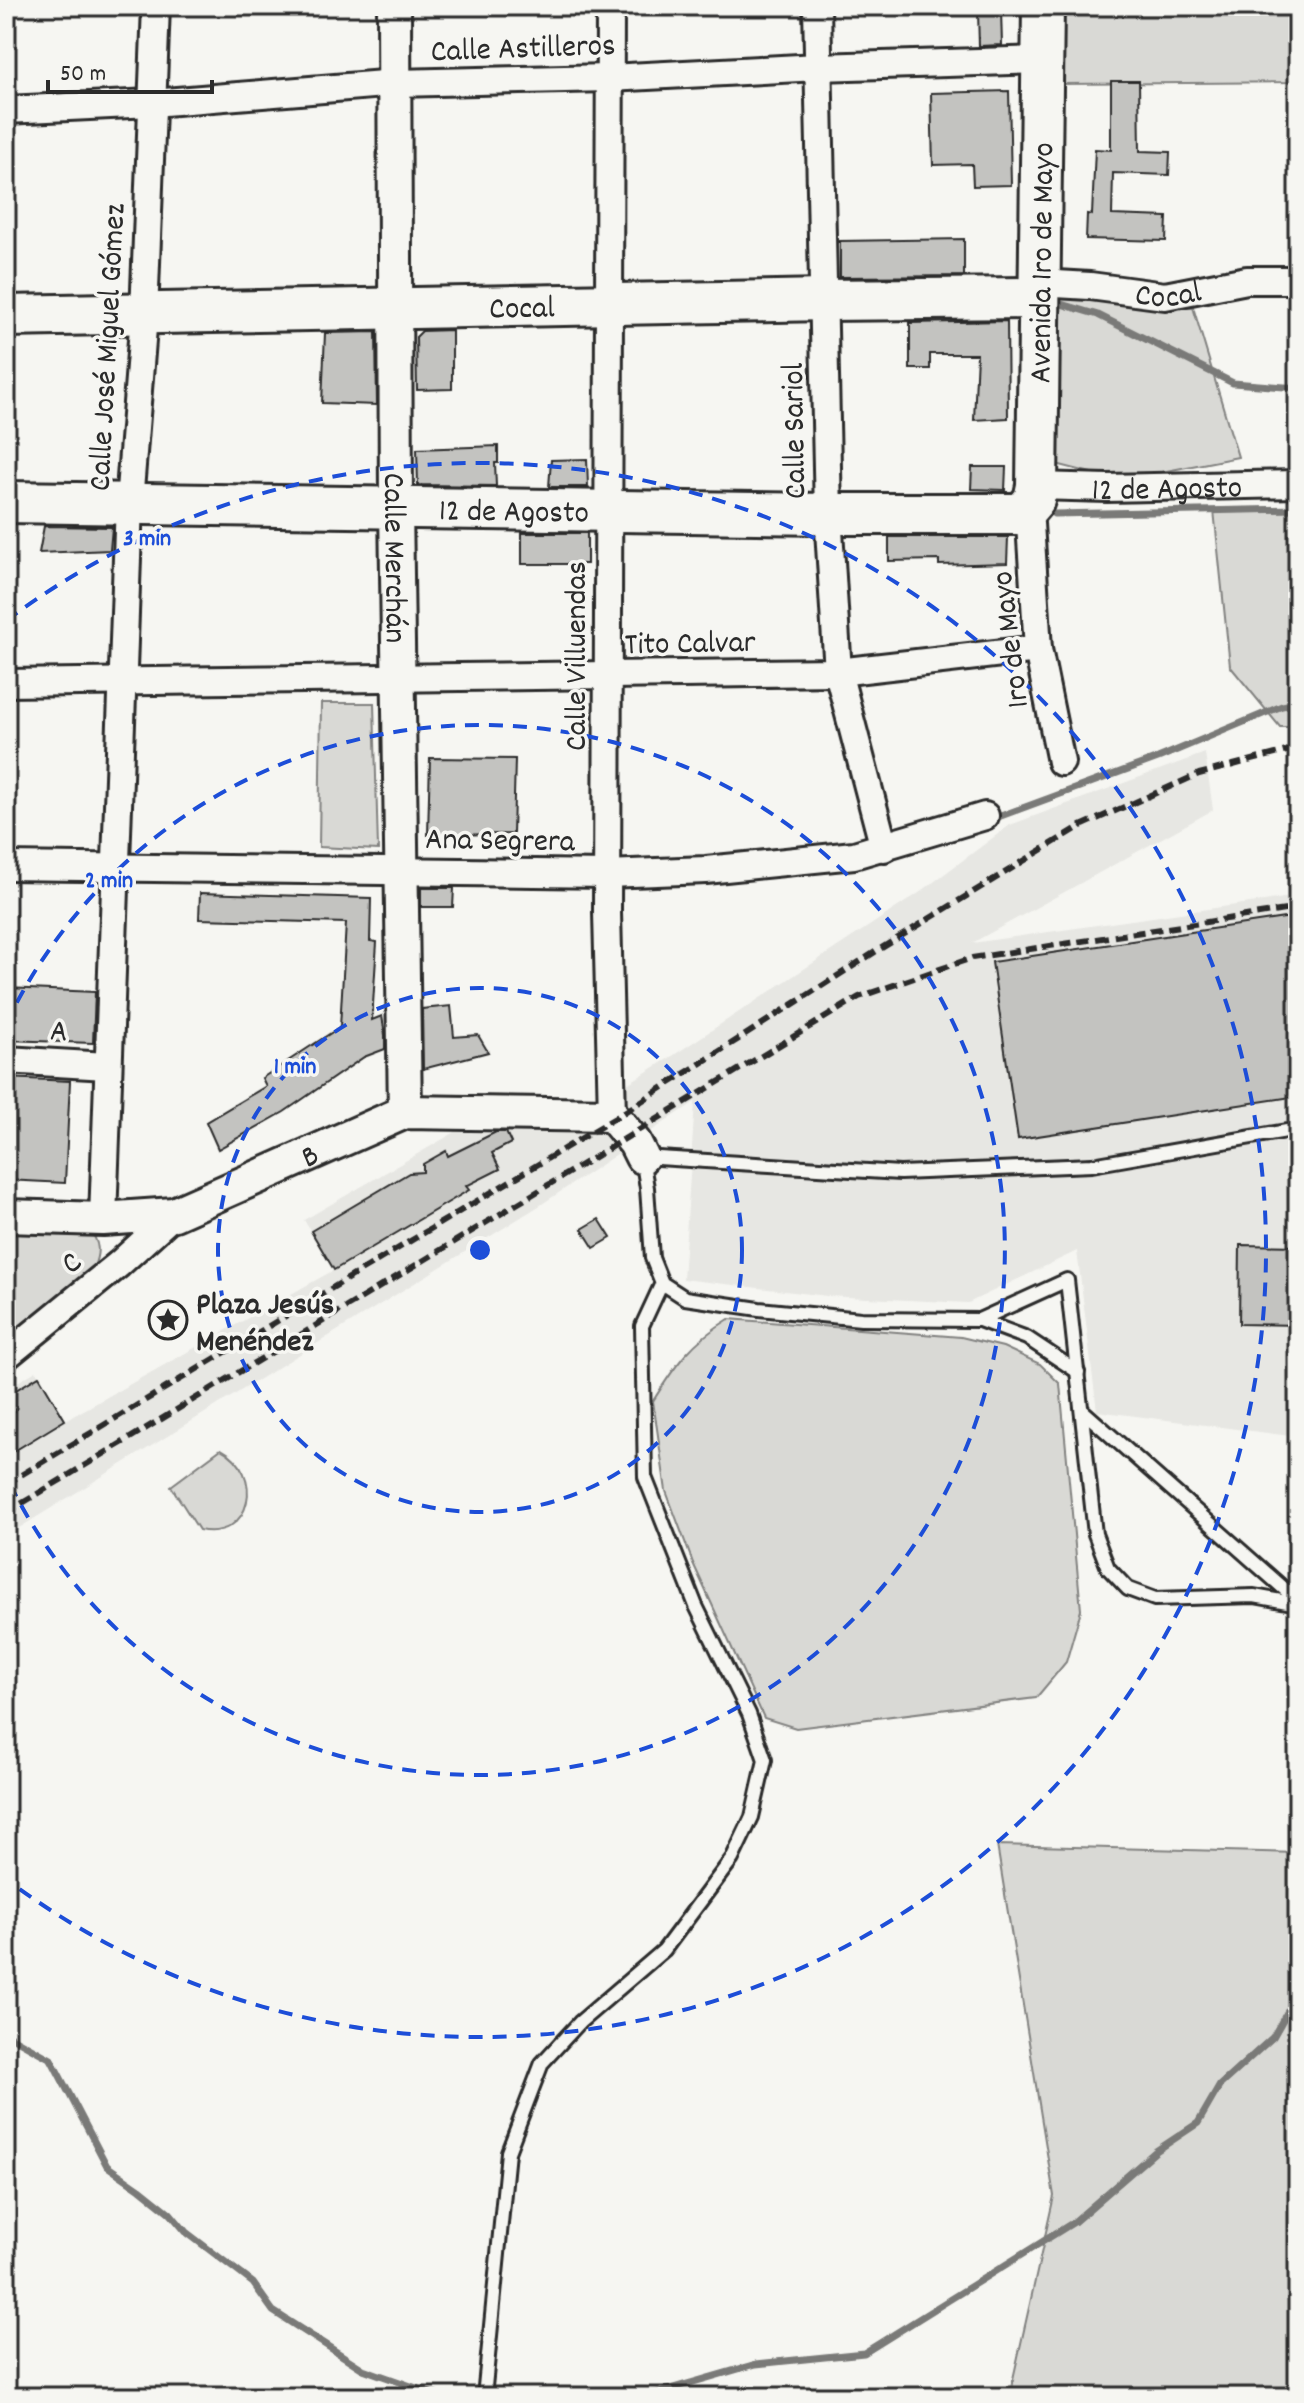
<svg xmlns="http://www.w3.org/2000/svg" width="1304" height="2403" font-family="Dekko,sans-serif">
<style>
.built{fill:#e7e7e3}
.green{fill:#d9d9d5;stroke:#828280;stroke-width:2}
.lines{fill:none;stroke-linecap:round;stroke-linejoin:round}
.stream{stroke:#7a7a78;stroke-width:7}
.building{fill:#c3c3c0;stroke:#2b2b2b;stroke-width:2}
.service-casing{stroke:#2b2b2b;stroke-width:18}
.minor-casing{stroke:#2b2b2b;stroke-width:32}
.tertiary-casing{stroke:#2b2b2b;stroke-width:38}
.primary-casing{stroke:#2b2b2b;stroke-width:46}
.service{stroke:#f6f6f2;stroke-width:12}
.minor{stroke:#f6f6f2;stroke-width:26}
.tertiary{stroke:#f6f6f2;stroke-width:32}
.primary{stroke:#f6f6f2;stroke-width:40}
.rail{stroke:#2b2b2b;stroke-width:6;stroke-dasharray:12 6;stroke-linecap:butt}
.ring{fill:none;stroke:#1d4ed8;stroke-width:4;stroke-dasharray:14 10}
.labels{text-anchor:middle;stroke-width:7;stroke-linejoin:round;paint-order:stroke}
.street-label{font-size:32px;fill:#2b2b2b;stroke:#f6f6f2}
.poi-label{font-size:32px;font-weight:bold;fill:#2b2b2b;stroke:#f6f6f2;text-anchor:start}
.centre{fill:#1d4ed8;stroke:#f6f6f2;stroke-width:4}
.ring-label{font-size:24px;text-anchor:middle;font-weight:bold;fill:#1d4ed8;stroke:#f6f6f2;stroke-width:7;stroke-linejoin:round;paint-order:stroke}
</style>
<rect width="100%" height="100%" fill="#f6f6f2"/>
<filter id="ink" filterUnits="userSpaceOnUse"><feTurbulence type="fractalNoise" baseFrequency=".0125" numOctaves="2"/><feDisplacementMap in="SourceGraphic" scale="16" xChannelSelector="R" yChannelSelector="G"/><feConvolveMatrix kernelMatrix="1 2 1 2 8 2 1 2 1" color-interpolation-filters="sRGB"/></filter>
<g filter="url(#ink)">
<polygon class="built" points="1205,753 1213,810 972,943 1298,896 1298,1437 1097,1411 1077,1251 968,1303 827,1296 683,1279 695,1102 539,1206 6,1536 6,1389 36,1371 66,1420 334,1270 304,1220 481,1117 574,1117 674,1055 919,893 1010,825"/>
<g class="green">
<polygon points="1063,6 1298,6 1298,82 1061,84"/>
<polygon points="1061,297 1193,307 1238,457 1146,475 1099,475 1056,464"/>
<polygon points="1214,510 1298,510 1298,727 1280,727 1230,666"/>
<polygon points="321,703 374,703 378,850 319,847"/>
<path d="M6,1221L89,1229C100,1243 100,1252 93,1269L6,1341Z"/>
<path d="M729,1319L961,1337L1003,1347L1040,1364L1060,1384L1081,1610L1066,1662L1036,1698L796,1728L764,1718L693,1563L666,1491L653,1401C676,1364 691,1342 729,1319Z"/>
<path d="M221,1449C265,1472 253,1541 199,1530L171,1486Z"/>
<polygon points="997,1845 1298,1853 1298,2397 1009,2397 1054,2196"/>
</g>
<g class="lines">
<g class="stream">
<polyline points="1061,304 1098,315 1233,383 1298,388"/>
<polyline points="1054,514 1298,509"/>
<polyline points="990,820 1158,758 1282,706 1298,703"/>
<polyline points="6,2034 51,2059 107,2166 140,2189 170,2213 186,2232 253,2283 273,2311 363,2369 442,2397"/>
<polyline points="642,2397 756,2364 864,2353 1074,2222 1156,2151 1198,2123 1220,2085 1273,2037 1298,1993"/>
</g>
</g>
<g class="building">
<polygon points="1001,10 1002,45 979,46 978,11"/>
<polygon points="1111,81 1139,81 1140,151 1170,152 1169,175 1113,173 1112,215 1167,217 1166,241 1086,239 1087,214 1092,215 1095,149 1111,150"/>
<polygon points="1009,91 1011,185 973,186 972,164 933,165 931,93"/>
<polygon points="964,239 964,276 840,277 840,241"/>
<polygon points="1007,321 1008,418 974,420 977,354 930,354 930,369 910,369 910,323"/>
<polygon points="452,330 452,389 417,390 416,337 422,331"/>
<polygon points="376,332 377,405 322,403 325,333"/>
<polygon points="498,446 498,463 495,463 496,486 418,485 417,449"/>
<polygon points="587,459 588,487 549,487 551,460"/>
<polygon points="972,467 1006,467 1005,490 971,489"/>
<polygon points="44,526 112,527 110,550 39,553"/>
<rect x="522" y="533" width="65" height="31"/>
<polygon points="889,537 1008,537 1007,563 939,565 939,560 889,561"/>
<polygon points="430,758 515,759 513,834 428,835"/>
<polygon points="421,888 454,888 453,907 421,907"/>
<polygon points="200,893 371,898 370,941 377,942 372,1020 382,1016 385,1035 385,1049 364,1057 284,1112 218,1149 206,1122 266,1086 262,1078 340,1027 346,923 199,919"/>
<polygon points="1298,916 1298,1096 1018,1139 992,962"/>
<polygon points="6,988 95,992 93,1043 6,1040"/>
<polygon points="451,1006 454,1037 478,1035 488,1052 423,1069 422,1009"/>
<polygon points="6,1078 70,1081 65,1183 6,1180"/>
<polygon points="496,1132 506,1132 511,1143 492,1153 500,1169 466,1186 469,1190 334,1270 311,1231 409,1173 423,1172 423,1164 446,1151 448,1156"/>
<polygon points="599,1219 611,1238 594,1248 582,1229"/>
<polygon points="1240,1245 1298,1246 1298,1325 1239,1324"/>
<polygon points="39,1376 65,1420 6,1456 6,1417 15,1411 6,1396"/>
</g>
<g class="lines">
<g class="service-casing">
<g id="service">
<polyline points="979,1320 1067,1280 1095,1534 1108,1568 1128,1589 1155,1599 1254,1596 1298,1604"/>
<polyline points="1078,1372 1027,1338 979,1320 861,1319 759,1309 685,1298 662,1283 652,1258 647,1188 642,1157 900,1173 1092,1165 1298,1129"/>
<polyline points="1083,1411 1298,1601"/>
<polyline points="484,2397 508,2152 542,2063 580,2022 664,1950 732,1859 752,1817 765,1760 749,1714 696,1606 645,1477 642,1326 662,1283"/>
</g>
</g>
<g class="minor-casing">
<g id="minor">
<polyline points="610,6 607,912 612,1115"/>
<polyline points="817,6 828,514 838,672 884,848"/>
<polyline points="6,110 152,103 396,83 609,78 818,67 1042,60"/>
<path id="s1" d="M1039,283L1090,286L1165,296L1247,280H1298"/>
<path id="s2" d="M1037,486L1107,488L1298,484"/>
<polyline points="1029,508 1038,649 1061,762"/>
<polyline points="6,683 838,672 1038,649"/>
<polyline points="6,866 607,874 706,870 854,855 985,816"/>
<polyline points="6,1060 107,1066"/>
<polyline points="103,1219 129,503 144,315 156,6"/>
<polyline points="6,1356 119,1264 174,1214"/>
</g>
</g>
<g class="tertiary-casing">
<g id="tertiary">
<path id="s3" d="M394,6L396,507L405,1112"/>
<path id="s4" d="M6,1216L103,1219L174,1214L405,1112L612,1115L635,1143L642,1157"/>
</g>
</g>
<g class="primary-casing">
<g id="primary">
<path id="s5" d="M6,316L824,300L1038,298"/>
<path id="s6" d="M6,502L828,514H1022L1034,500L1037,486L1043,6"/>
</g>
</g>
<use href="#service" class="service"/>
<use href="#minor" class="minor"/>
<use href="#tertiary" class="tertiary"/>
<use href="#primary" class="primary"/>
<g class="rail">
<polyline points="6,1484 615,1118 875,952 1081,826 1199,774 1298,748"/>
<polyline points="6,1513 859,997 972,958 1298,908"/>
</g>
</g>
</g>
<g class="ring">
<circle cx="480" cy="1250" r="262"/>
<path d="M6 1024A525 525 0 1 1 6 1476"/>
<path d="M6 621A787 787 0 1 1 6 1879"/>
</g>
<defs>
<g id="sight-ring" transform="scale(2)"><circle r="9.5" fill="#f6f6f2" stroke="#2b2b2b" stroke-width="1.5"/><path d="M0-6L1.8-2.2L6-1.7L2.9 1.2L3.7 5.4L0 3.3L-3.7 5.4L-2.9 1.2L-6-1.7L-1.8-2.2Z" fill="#2b2b2b"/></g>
</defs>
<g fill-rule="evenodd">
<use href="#sight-ring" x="168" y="1320"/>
</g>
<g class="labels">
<g class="street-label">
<text transform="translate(523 46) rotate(-2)" y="11">Calle Astilleros</text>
<text dy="11" stroke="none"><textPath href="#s6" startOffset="1272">Avenida 1ro de Mayo</textPath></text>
<text dy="11" stroke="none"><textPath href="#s1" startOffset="130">Cocal</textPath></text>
<text dy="11" stroke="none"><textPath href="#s5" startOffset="516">Cocal</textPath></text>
<text transform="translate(105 347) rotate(-87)" y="11">Calle José Miguel Gómez</text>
<text transform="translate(792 431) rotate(-91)" y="11">Calle Sariol</text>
<text dy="11" stroke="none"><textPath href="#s2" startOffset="130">12 de Agosto</textPath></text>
<text dy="11" stroke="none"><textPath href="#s6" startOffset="508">12 de Agosto</textPath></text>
<text dy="11" stroke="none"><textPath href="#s3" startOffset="552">Calle Merchán</textPath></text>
<text transform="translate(1008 640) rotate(-97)" y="11">1ro de Mayo</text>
<text transform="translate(690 641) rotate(-1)" y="11">Tito Calvar</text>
<text transform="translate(574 656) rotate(-90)" y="11">Calle Villuendas</text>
<text transform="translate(500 838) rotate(1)" y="11">Ana Segrera</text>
<text transform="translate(59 1029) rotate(4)" y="11">A</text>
<text dy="11" stroke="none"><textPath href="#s4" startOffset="316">B</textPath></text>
<text transform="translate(70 1261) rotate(-39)" y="11">C</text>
</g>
<g class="poi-label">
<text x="196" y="1313">Plaza Jesús<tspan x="196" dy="37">Menéndez</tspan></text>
</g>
</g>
<circle cx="480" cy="1250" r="12" class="centre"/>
<g class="ring-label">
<text x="147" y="545">3 min</text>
<text x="109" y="887">2 min</text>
<text x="295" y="1073">1 min</text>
</g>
<rect width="1304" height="2403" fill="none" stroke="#f6f6f2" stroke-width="32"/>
<rect x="16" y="16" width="1272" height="2371" fill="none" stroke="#2b2b2b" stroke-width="3" filter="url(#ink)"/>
<path d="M48 80v12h164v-12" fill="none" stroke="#2b2b2b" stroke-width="4"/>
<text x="60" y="80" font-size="24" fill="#2b2b2b" stroke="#f6f6f2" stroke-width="6" paint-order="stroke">50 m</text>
</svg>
